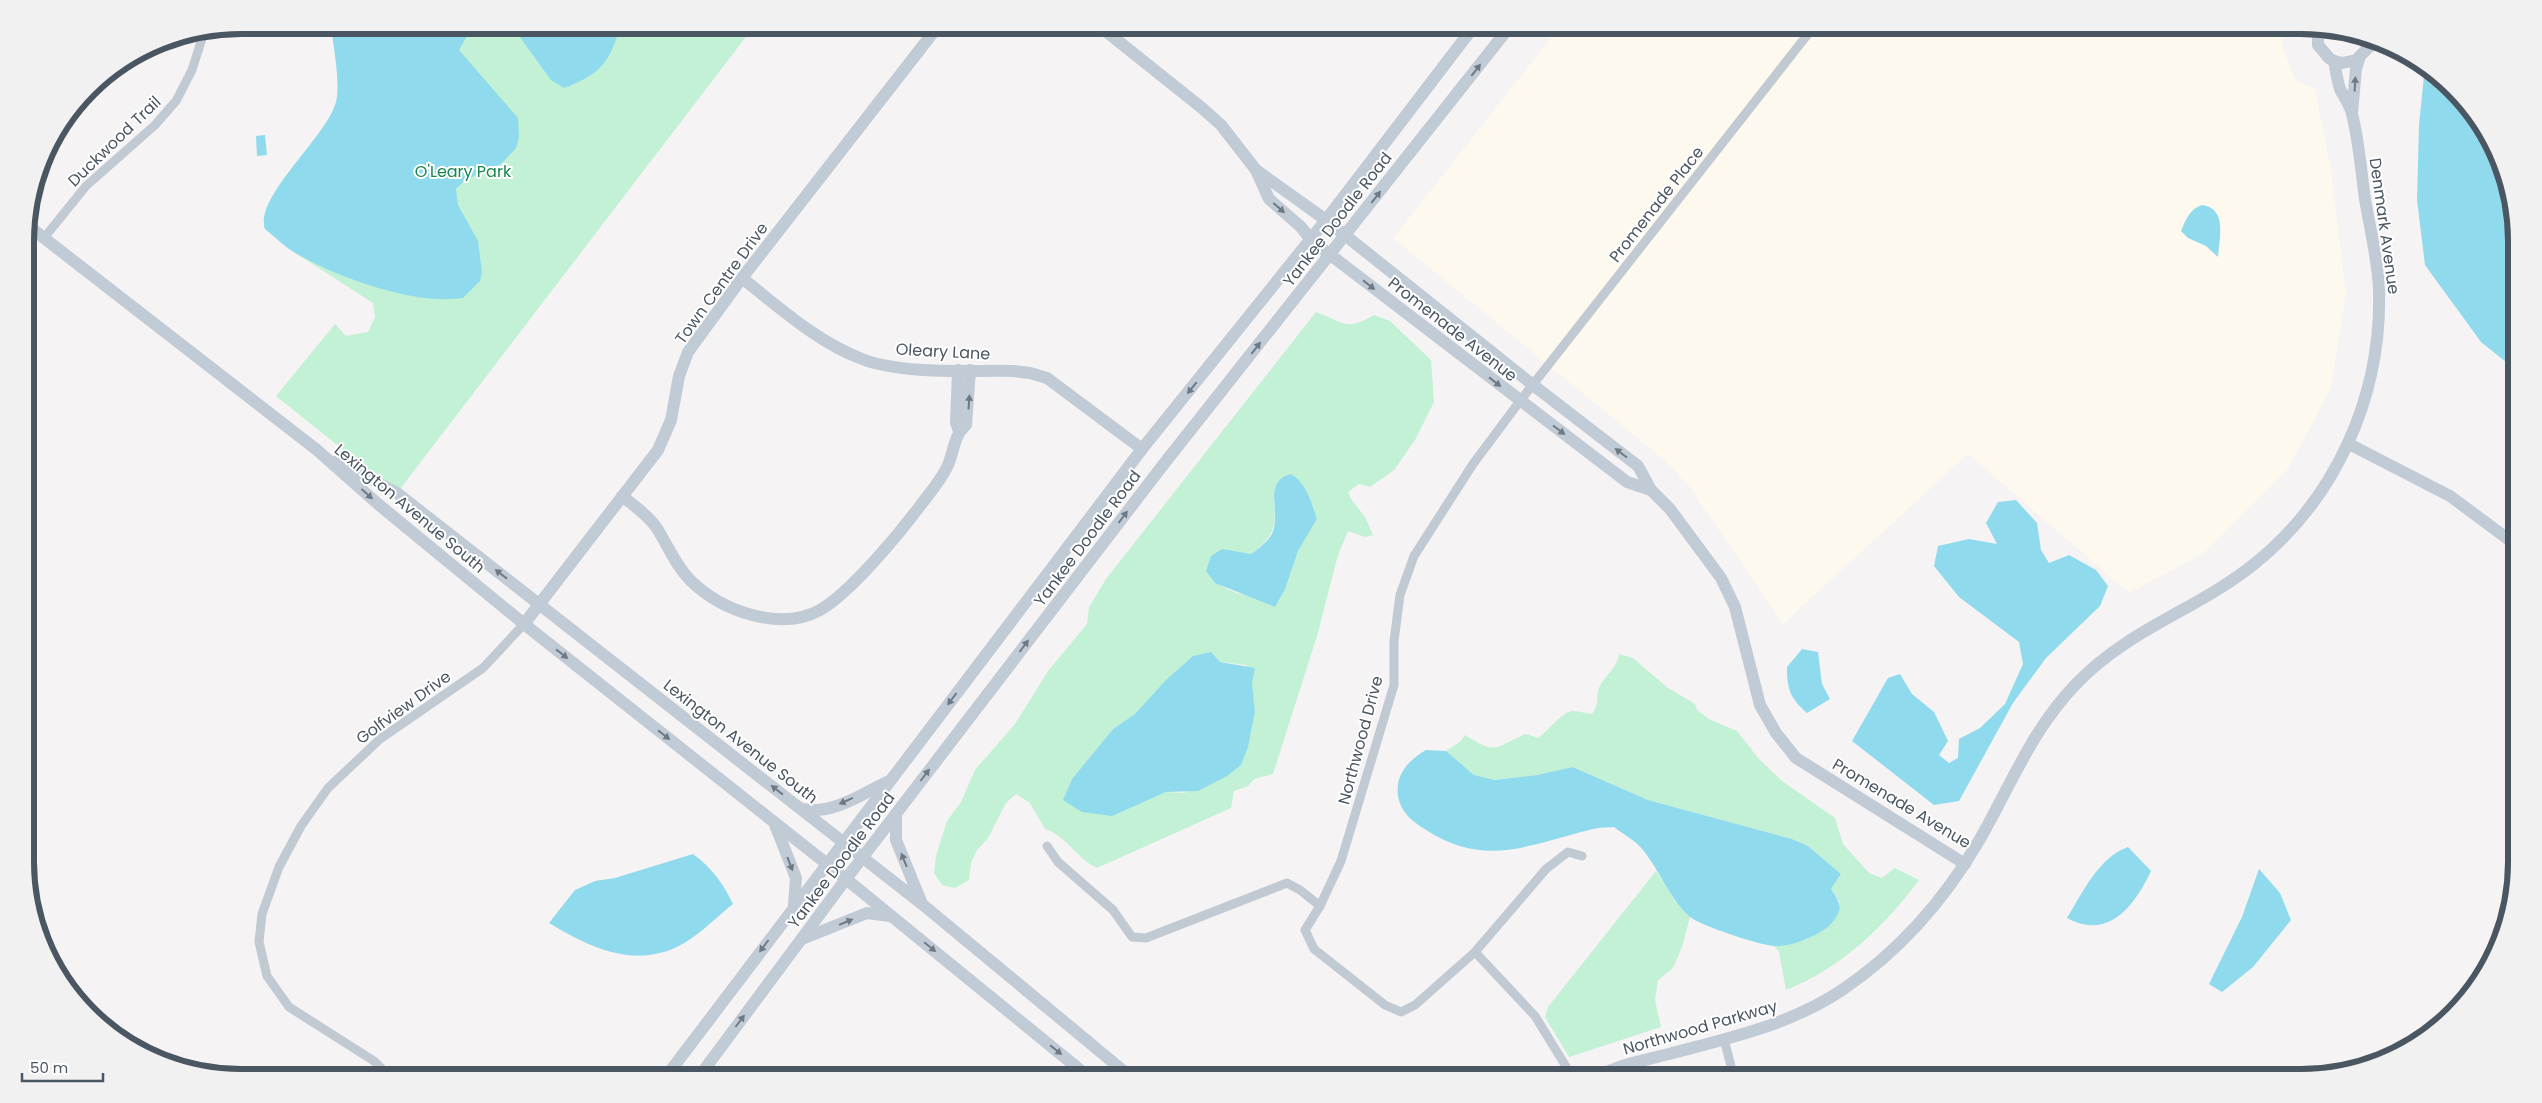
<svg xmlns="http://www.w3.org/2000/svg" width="2542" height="1103" font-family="Poppins,sans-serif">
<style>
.commercial{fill:#fdf9ef}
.green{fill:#c3f1d5;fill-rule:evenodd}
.water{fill:#90daee}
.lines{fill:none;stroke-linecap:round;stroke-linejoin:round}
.street{stroke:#c1cad2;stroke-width:9}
.secondary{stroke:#c1cbd6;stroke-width:12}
.oneway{fill:#6e7984}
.labels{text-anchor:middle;stroke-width:4;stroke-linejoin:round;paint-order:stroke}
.street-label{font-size:16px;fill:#4a5661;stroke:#fff}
.park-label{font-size:16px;fill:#17864f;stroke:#fff}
.rim{fill:none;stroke:#4a5661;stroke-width:6}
</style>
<rect width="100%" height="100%" fill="#f5f3f3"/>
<polygon class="commercial" points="1561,25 2282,25 2283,49 2296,80 2315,89 2331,169 2346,293 2331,388 2288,469 2204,553 2129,593 1968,454 1783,624 1689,486 1664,460 1393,238"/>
<g class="green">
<path d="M331,25H755L397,493L276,396L335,324L346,336L368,332L375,317L373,303L297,254L265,229C254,197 327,137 336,102C341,84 333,44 331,25Z"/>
<path d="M1316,312C1344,322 1345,332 1374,315L1390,321L1431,360L1434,402L1415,440L1394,470L1370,487L1359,484L1348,492L1351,499L1365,517L1373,535L1365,537L1348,531L1338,555L1317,636L1273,774L1254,779L1248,786L1234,791L1231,808L1097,868C1076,858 1067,836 1045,829L1030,803L1016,794L1006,803L988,838L977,850L971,863L969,880L955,888L942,885L934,873L936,856L947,821L961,802L975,770L1015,724L1048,671L1087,624L1089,607L1106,579ZM1274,500L1317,519L1298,551L1279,600C1250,597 1224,595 1206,571L1237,552L1251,554C1273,537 1277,528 1274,500ZM1211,652L1220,662L1246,665C1259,703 1255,728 1241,765L1184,793L1166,792L1140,803L1072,779L1113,729L1135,714L1203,654Z"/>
<path d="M1619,654L1633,658L1668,688L1695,704L1697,710L1709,719L1737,731L1759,759L1782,781L1835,818L1843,844L1869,873L1882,878L1895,868L1919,880C1884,927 1841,968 1786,990L1779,952L1774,946L1807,939L1840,902L1831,889L1841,874L1808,846L1792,839L1648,800L1574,767L1537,775L1495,780L1474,775L1446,751L1461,741L1465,735C1499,756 1493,747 1526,734L1538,738C1547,732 1562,712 1572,711C1578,711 1585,713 1592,714C1601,700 1595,697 1599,688C1605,674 1616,671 1619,654Z"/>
<polygon points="1656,871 1675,901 1690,917 1682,947 1673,968 1658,980 1655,1000 1661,1027 1569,1057 1545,1017 1548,1007"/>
</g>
<g class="water">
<path d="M331,25H469L467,36L459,50L518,118L519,137L516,148L501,164L465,180L456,189L458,205L478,241L482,272L480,281L463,298C414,305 342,279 299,255C287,249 276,238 265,229C254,197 327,137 336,102C341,84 333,44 331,25Z"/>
<path d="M511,25H621C609,63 601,74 564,88L551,80Z"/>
<polygon points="2425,66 2433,70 2473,110 2501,159 2515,213 2516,370 2481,342 2425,265 2417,200 2419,125"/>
<polygon points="265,135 267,155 257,156 256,136"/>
<path d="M2202,205C2228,209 2219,238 2218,257L2206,246L2188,238L2181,231C2186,219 2190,209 2202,205Z"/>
<path d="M1291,474C1307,484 1311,502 1317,519L1298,551L1285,589L1275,607L1215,583L1206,571L1211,556L1222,549L1251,554C1259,548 1272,539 1274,528C1279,508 1264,481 1291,474Z"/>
<polygon points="2016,500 2037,523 2041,550 2049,563 2069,555 2096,570 2108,586 2100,606 2046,658 2013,703 1959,801 1934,805 1852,741 1888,678 1900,674 1912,694 1934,712 1948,741 1939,755 1949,763 1958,758 1959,739 1980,728 2005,704 2023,664 2019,642 1959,597 1934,566 1938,546 1969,539 1997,544 1986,523 1998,502"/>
<path d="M1802,649L1818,652L1822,684L1830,699L1807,713C1790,698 1787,689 1787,667Z"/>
<polygon points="1211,652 1220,662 1255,668 1252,683 1255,712 1248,747 1241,765 1227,776 1198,791 1166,792 1112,816 1082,812 1063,800 1072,779 1113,729 1135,714 1165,681 1193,656"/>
<path d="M1426,750L1446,751L1474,775L1495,780L1537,775L1573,767L1648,800L1792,839L1808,846L1841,874L1831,889C1842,905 1843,910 1830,925C1818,936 1791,947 1774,946C1760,945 1698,925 1689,916C1669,898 1660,871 1643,850C1636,841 1623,834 1614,827L1598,828C1534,842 1488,870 1426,830C1412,821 1401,813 1398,796C1395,774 1409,760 1426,750Z"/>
<path d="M2128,847L2151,871C2135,905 2109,941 2067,918C2083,892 2099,857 2128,847Z"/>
<path d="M693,854C712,868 723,883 733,904C713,920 690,945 664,952C623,964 584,944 549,923L575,890L595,881L615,878Z"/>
<polygon points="2259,869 2280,893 2291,920 2253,967 2222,992 2209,984 2242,917"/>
</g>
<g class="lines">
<g class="street">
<polyline points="44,238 86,186 155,125 176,101 192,70 204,32"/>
<polyline points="1047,846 1058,862 1113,910 1132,937 1146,938 1287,883 1300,890 1320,906 1341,861 1394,685 1394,641 1400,595 1414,556 1473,464 1520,401 1815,25"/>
<polyline points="1320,906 1305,930 1314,949 1385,1005 1401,1012 1415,1005 1475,952 1535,1016 1573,1078"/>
<polyline points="1475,952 1546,869 1568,852 1582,856"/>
<polyline points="1724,1039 1734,1078"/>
<polyline points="391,1078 374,1061 289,1007 267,976 259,942 262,914 279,867 301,826 328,788 380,739 483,668 524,624"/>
</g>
<g class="secondary">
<polyline points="1098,25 1202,108 1221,125 1256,170 1269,199 1301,227 1311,240 1627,482 1651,490"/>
<polyline points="2318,28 2318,45 2329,58 2334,61 2342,63 2356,60 2370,46 2370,39"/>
<polyline points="2352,113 2356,69 2360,56"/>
<polyline points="1256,170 1326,220 1533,385 1638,466 1651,490 1670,509 1721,578 1735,607 1760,705 1776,733 1796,758 1965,864"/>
<polyline points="26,224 317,450 378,504 524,624 846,879 1090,1078"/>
<path d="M742,278C780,308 817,342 862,359C904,375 968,370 1013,371L1030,373L1047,378L1142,449"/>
<polyline points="958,370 956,423 959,431"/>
<polyline points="2349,444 2450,496 2516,545"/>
<polyline points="337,461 397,493 922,904 1132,1078"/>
<path d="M622,496C633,505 648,515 656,527C668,545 675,565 691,581C722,611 780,632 820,610C850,593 899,534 920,506C929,494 942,479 948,465C954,451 954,435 966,425L970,370"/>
<polyline points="524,624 658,450 671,420 679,376 688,352 742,278 939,25"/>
<path d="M804,809C832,815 862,794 887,782"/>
<polyline points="896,814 896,840 922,904"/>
<polyline points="774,822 796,878 794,905"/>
<polyline points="802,939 867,913 890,916"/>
<polyline points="665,1078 1142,449 1326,220 1475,25"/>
<polyline points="698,1078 846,879 1163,465 1511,25"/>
<path d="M1595,1078C1617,1065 1645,1060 1669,1054C1729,1038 1790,1025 1842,990C1900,951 1944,901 1980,839C2011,785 2032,729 2077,683C2129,629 2196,610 2253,565C2336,499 2382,396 2379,290C2378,260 2370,229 2365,199C2361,171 2359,141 2352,114C2350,105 2344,97 2340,89C2337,80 2336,70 2334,61"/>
</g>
</g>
<defs><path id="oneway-solid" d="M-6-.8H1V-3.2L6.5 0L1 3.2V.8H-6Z" transform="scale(1.25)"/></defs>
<g class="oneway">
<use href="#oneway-solid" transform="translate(1476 70) rotate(-52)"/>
<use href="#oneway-solid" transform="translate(2355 84) rotate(-87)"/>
<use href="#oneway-solid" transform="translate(1376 197) rotate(-52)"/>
<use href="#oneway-solid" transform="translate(1279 208) rotate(41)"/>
<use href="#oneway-solid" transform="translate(1369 285) rotate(38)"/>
<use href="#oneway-solid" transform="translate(1256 348) rotate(-52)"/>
<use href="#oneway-solid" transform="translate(1495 382) rotate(38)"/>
<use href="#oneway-solid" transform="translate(1192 388) rotate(129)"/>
<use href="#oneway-solid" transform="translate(969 402) rotate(-86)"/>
<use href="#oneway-solid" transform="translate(1559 430) rotate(37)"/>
<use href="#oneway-solid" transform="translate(1621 453) rotate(-143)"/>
<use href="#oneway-solid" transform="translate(367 494) rotate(42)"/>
<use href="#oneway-solid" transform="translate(1123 517) rotate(-53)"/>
<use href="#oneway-solid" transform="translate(501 574) rotate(-142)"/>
<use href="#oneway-solid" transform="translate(1024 646) rotate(-53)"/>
<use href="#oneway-solid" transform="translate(562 654) rotate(38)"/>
<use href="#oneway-solid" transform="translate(952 699) rotate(127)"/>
<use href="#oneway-solid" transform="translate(664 735) rotate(38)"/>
<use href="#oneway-solid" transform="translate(925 775) rotate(-53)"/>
<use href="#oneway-solid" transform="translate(777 790) rotate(-142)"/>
<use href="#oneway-solid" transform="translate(846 801) rotate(156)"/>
<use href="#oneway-solid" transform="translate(904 860) rotate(-112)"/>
<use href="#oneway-solid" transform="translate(790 864) rotate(69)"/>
<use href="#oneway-solid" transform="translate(846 922) rotate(-22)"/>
<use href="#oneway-solid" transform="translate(764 946) rotate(127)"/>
<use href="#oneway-solid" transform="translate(930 947) rotate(39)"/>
<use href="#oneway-solid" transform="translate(740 1021) rotate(-53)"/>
<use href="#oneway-solid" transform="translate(1056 1050) rotate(39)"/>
</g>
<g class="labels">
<g class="street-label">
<text transform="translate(114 141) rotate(-44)" y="6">Duckwood Trail</text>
<text transform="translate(1656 204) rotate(-52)" y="6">Promenade Place</text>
<text transform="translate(1337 219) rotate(-52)" y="6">Yankee Doodle Road</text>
<text transform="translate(2385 226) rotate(82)" y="6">Denmark Avenue</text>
<text transform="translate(721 283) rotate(-54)" y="6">Town Centre Drive</text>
<text transform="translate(1453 329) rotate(38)" y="6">Promenade Avenue</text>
<text transform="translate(943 351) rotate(3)" y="6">Oleary Lane</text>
<text transform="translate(410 508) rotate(40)" y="6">Lexington Avenue South</text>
<text transform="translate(1087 538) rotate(-53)" y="6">Yankee Doodle Road</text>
<text transform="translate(403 707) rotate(-36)" y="6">Golfview Drive</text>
<text transform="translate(1360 740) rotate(-75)" y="6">Northwood Drive</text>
<text transform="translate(741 741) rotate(38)" y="6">Lexington Avenue South</text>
<text transform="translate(1902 803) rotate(31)" y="6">Promenade Avenue</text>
<text transform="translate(841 860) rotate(-53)" y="6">Yankee Doodle Road</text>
<text transform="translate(1700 1027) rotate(-16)" y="6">Northwood Parkway</text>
</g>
<g class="park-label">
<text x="463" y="177">O'Leary Park</text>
</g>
</g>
<path d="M0 0H2542V1103H0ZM241 34H2301A207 207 0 0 1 2508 241V862A207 207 0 0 1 2301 1069H241A207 207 0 0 1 34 862V241A207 207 0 0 1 241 34Z" fill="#f1f1f2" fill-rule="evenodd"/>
<path class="rim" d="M241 34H2301A207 207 0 0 1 2508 241V862A207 207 0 0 1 2301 1069H241A207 207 0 0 1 34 862V241A207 207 0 0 1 241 34Z"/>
<path d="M22 1073v8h81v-8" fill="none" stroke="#4a5661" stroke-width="2.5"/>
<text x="30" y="1073" font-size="15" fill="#4a5661" stroke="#ffffff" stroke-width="4" paint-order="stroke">50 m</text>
</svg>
